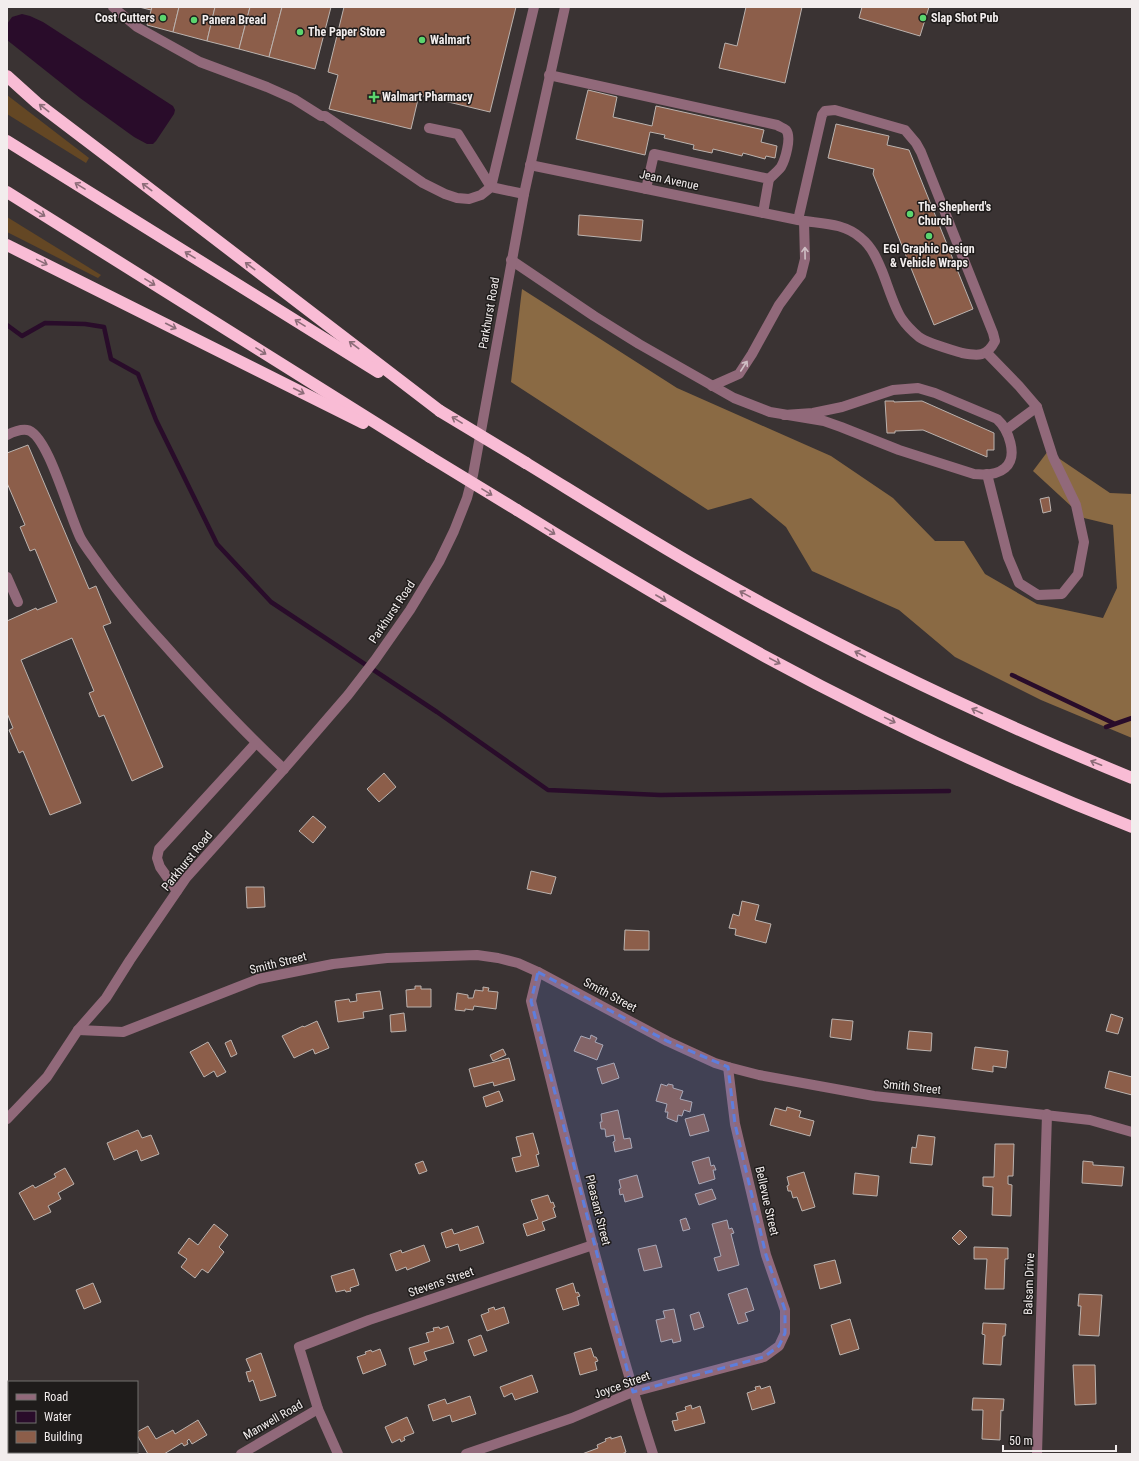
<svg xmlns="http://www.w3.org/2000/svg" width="1139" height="1461" font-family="'Roboto Condensed',sans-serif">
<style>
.green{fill:#644724}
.forest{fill:#8a6a44}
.water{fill:#290c2a}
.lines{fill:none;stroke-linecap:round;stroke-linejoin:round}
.stream{stroke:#290c2a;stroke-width:4.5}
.building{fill:#8c5e4a;stroke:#bbb3af}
.minor{stroke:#91697a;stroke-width:10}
.highway{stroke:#f9bcd5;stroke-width:12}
.highway-bridge{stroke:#f9bcd5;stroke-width:12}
.oneway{stroke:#8c6c78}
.oneway2{stroke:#d0bfc5}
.marked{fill:#5d7ede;fill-opacity:0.2;stroke:#5d7ede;stroke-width:3;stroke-dasharray:8 5;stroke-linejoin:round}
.poi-dot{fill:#5bd56e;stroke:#1f1c1b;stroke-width:1.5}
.labels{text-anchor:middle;stroke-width:3;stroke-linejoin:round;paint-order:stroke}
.poi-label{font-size:12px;font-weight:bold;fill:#f2eded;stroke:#1f1c1b;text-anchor:start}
.street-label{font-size:12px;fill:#f2eded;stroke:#1f1c1b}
</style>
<rect width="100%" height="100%" fill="#3a3333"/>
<g class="green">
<polygon points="7,95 89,158 86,163 7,114"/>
<polygon points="7,217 101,275 98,278 7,232"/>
</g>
<polygon class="forest" points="522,289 677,388 831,456 893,498 935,541 964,541 985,574 1037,604 1103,618 1117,588 1113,525 1084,518 1033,471 1048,451 1110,493 1132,494 1132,738 1041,700 955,657 899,610 812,571 786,527 751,498 708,510 511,382"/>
<polygon class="water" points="22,14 30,16 43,22 173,106 175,110 174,114 156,141 153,144 147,144 134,137 80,98 7,40 7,24 12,17"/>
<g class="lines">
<g class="stream">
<polyline points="7,325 22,336 45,323 85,324 104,327 111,359 138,374 156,420 217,544 271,602 437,712 548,790 660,795 949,791"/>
<polyline points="1012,675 1113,723"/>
<polyline points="1106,727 1132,718"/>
</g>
</g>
<g class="building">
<polygon points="139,7 152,7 151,10"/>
<polygon points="152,7 179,7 173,32 147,25"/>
<polygon points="179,7 215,7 207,41 173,32"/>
<polygon points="215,7 250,7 239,49 207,41"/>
<polygon points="250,7 282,7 269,57 239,49"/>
<polygon points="282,7 331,7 315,69 269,57"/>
<polygon points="344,7 516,7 490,112 419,95 411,129 329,109 338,75 328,72"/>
<polygon points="746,7 802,7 785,83 719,68 725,43 737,46"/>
<polygon points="862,7 929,7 920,36 859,18"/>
<polygon points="588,90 617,97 613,117 652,126 656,106 764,130 761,142 777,146 775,158 766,156 765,159 743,153 742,156 713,149 712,153 693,149 694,145 664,138 665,135 650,132 645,155 576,139"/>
<polygon points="836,124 889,136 887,145 909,150 973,309 934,325 873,174 874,169 828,158"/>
<polygon points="579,215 643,220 641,241 578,235"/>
<polygon points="885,401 894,401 894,402 922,401 994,433 994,450 987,450 987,457 923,430 895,431 895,433 887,433"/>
<polygon points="28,445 89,589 96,586 111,623 103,626 163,767 132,781 104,715 99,717 89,693 94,691 72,638 21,660 81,803 50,815 23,751 19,753 9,730 13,728 7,713 7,621 36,608 37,610 57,602 35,549 30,551 20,527 25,525 7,483 7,453"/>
<polygon points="1049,497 1051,511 1043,513 1040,499"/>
<polygon points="384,773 396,787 379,802 367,789"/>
<polygon points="313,816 326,827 313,843 299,831"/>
<polygon points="531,871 556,877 551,894 527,889"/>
<polygon points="246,887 264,887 265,907 247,908"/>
<polygon points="742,901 759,905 755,920 771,924 766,943 735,935 736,929 729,928 733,914 739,916"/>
<polygon points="625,930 649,931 649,950 624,950"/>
<polygon points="415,986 421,986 421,989 431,989 431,1007 407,1007 406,990 415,989"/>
<polygon points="483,987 489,988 488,991 498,992 496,1009 474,1006 473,1010 465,1009 465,1011 455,1010 457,993 468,995 468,998 473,998 475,990 483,991"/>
<polygon points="380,991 383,1009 363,1012 364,1018 338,1022 335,1001 349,999 350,1002 357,1001 356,994"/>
<polygon points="404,1013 406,1031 391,1032 390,1015"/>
<polygon points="1111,1014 1123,1018 1118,1034 1106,1031"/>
<polygon points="832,1019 853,1021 851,1040 830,1037"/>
<polygon points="317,1021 329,1048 315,1054 313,1049 294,1058 282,1036 303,1026 304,1027"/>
<polygon points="909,1031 932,1033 931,1051 907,1049"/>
<polygon points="591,1035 597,1038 595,1042 603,1045 597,1060 574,1051 581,1036 590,1039"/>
<polygon points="231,1040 237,1054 231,1057 225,1043"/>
<polygon points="208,1042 226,1072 217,1077 214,1071 204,1077 190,1052"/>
<polygon points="975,1047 1008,1051 1006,1068 993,1066 993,1072 972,1069"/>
<polygon points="503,1049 506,1055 493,1061 490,1055"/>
<polygon points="509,1058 515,1080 494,1086 493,1082 474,1087 469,1069"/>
<polygon points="614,1063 619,1078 602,1084 597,1068"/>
<polygon points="1109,1071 1132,1077 1132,1095 1105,1088"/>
<polygon points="661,1084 667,1086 668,1084 673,1085 673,1088 683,1091 680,1099 692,1102 690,1112 684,1110 682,1116 678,1115 677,1122 667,1118 668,1112 665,1112 667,1104 656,1101"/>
<polygon points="499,1091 503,1101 486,1107 483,1097"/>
<polygon points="787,1107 801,1111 799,1117 814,1121 810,1136 770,1125 775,1108 786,1111"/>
<polygon points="618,1110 624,1139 630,1138 632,1148 615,1152 613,1142 615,1141 614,1135 606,1137 605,1129 601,1129 600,1122 602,1122 601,1114"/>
<polygon points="704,1114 709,1131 690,1136 685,1119"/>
<polygon points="138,1130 142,1138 151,1135 159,1154 141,1161 137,1150 114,1160 107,1143"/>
<polygon points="533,1133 539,1154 536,1155 539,1166 516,1172 512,1158 521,1156 516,1137"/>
<polygon points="918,1135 935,1137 932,1165 910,1163 912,1147 916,1148"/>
<polygon points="995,1144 1014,1144 1013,1176 1008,1176 1008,1184 1012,1185 1011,1216 992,1215 993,1187 983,1186 983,1177 994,1177"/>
<polygon points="709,1157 711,1166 714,1165 716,1170 713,1170 715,1179 699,1184 692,1162"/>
<polygon points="423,1161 427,1171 419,1174 415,1164"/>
<polygon points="1083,1161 1093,1162 1093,1165 1124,1167 1122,1186 1082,1183"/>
<polygon points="65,1168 74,1184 58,1193 61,1199 48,1206 51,1212 34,1220 19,1193 33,1185 35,1188 56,1177 54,1174"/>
<polygon points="804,1172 815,1207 802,1211 797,1197 793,1198 791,1191 788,1191 787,1186 789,1185 787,1177"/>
<polygon points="855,1173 879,1176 877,1196 853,1194"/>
<polygon points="637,1175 643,1197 625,1202 623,1194 620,1195 619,1189 621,1188 619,1180"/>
<polygon points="712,1189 716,1199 699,1205 695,1194"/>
<polygon points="548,1195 551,1203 553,1202 555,1207 553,1208 556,1217 542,1222 545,1230 527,1236 523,1224 538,1219 531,1200"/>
<polygon points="686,1218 690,1229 683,1231 680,1220"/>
<polygon points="727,1220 729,1229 732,1228 734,1233 731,1234 739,1265 718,1271 714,1258 721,1256 712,1224"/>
<polygon points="214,1224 228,1235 219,1247 224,1252 208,1273 202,1269 195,1278 181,1267 187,1259 178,1253 189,1238 198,1245"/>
<polygon points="478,1226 484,1243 460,1251 458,1244 446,1248 441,1233 452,1229 454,1234"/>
<polygon points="960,1230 967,1237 959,1245 952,1238"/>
<polygon points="424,1245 430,1261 407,1270 406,1267 396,1271 390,1254 401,1250 402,1253"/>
<polygon points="656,1245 662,1267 644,1271 638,1249"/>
<polygon points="974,1247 1008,1248 1008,1259 1005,1259 1004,1289 985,1289 987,1259 974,1259"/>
<polygon points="835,1260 841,1283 820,1289 814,1265"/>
<polygon points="354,1269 359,1285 350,1288 351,1291 346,1292 345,1290 336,1292 331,1276"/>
<polygon points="93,1283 101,1302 84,1309 76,1290"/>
<polygon points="573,1283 576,1293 578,1292 580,1296 577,1297 579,1305 563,1310 556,1289"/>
<polygon points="747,1288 754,1310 745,1313 748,1321 738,1324 728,1294"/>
<polygon points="1079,1294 1102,1295 1099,1336 1079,1335 1081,1306 1078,1306"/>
<polygon points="494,1307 495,1310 504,1307 509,1323 487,1331 481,1315 489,1312 488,1309"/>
<polygon points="674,1309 681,1341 673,1343 672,1339 661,1342 656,1320 665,1318 663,1311"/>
<polygon points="699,1312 704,1327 694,1330 690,1315"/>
<polygon points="850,1319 859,1349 840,1355 831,1325"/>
<polygon points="983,1323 1006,1324 1005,1336 1003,1336 1001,1365 983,1364 985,1335 982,1334"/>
<polygon points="448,1326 454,1343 424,1352 427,1360 414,1365 409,1348 429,1342 426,1333 434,1331 433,1328 439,1327 440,1329"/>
<polygon points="481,1335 487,1351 474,1356 468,1340"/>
<polygon points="591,1348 594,1357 596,1357 598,1361 595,1362 597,1370 580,1375 574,1353"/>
<polygon points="380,1349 386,1365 363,1374 357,1357 366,1354 365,1352 371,1350 372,1352"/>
<polygon points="261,1353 276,1396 260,1401 253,1380 249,1382 246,1372 251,1371 246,1359"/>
<polygon points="1073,1365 1095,1365 1096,1404 1075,1405"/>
<polygon points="532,1375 538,1392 515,1400 512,1393 504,1397 500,1387"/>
<polygon points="760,1386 761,1389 770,1386 775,1403 752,1410 747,1393 756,1390 755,1387"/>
<polygon points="470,1396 476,1414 452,1422 450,1415 433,1421 428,1405 445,1399 447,1404"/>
<polygon points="973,1398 1004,1399 1003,1411 1001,1410 1000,1440 982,1439 983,1410 972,1410"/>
<polygon points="691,1405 692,1409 700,1406 705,1423 675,1431 672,1421 678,1420 676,1413 686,1410 685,1407"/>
<polygon points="407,1417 414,1433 404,1437 405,1440 401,1442 400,1439 392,1443 385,1427"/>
<polygon points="198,1420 207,1435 192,1444 189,1439 187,1441 188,1444 184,1446 182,1443 164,1454 148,1454 137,1435 137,1432 148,1426 156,1439 173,1430 175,1434"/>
<polygon points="621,1436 626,1452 622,1454 582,1454 598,1448 597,1445 606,1441 605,1439 611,1437 611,1439"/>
</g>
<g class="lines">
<g class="minor">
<polyline points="113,7 137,27 200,62 267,87 294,99 321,116 325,116 423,183 445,194 457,198 469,199 481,195 491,187 524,194"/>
<path d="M549,75L777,125C780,127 784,128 786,130C792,137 785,160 781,167C778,171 773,175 769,179"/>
<polyline points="429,128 458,134 491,187 534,7"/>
<path d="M530,165L798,220C820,224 843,222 861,238C872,247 877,259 882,271C887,283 895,310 902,319C906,325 913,332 919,337C927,343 952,350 962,353C978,356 987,357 995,341L993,333L921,152L916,143L905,130L835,110L825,111L822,115L798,220"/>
<polyline points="646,189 654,154 769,179 763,213"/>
<path d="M511,260L594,316L639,344L734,398L770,412L824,421L841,427L899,450L974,474C984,475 997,475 1005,468C1019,456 1008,429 997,419L935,393L918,388L893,390L842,407L813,413L784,415"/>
<polyline points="712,386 739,374 752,354 779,305 801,275 805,259 804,221"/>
<polyline points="1006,430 1037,407"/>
<path d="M7,435C13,432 20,429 27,430C48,433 70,519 81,539C85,546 91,554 96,561C116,590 139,617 163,643C202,687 241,729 284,769"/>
<polyline points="987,474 1008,557 1019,583 1038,595 1062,594 1078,574 1084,542 1076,505 1053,457 1037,407 1019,386 987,353"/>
<polyline points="7,577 18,602"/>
<polyline points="177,891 160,867 157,858 159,849 256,743"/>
<path d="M538,972L531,1001C569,1152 605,1305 653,1454"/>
<polyline points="78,1030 123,1032 258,979 333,964 387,958 477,955 498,958 518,963 538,972 667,1041 715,1063 728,1067 759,1075 874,1096 1090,1120 1132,1132"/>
<polyline points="7,1119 47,1077 78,1030 106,998 130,960 186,878 284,769 348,695 375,660 410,610 439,562 454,531 467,498 473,475 524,194 565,7"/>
<polyline points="241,1454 318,1409"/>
<polyline points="338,1454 318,1409 299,1347 369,1320 593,1245"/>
<polyline points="466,1454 572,1418 633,1392 764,1357 779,1346 785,1333 785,1310 766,1255 735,1124 728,1067"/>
<polyline points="1037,1454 1047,1114"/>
</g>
<g class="highway">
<polyline points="7,76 37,103 120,166 440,411"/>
<polyline points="7,141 378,372"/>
<polyline points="7,192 430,457"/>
<polyline points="7,245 363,423"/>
<path d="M526,463C583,498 640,534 699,568C838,648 983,717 1132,778"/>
<path d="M517,510C599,561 681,610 766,657C884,721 1007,778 1132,827"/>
</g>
<g class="highway-bridge">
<polyline points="440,411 526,463"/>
<polyline points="430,457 517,510"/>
</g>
</g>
<defs><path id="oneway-shaft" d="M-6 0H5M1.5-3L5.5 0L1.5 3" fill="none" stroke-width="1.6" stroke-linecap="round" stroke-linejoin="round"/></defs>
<g class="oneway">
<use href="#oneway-shaft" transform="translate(44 108) rotate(-142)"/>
<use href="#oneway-shaft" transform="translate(80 186) rotate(-148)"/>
<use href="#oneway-shaft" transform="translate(147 187) rotate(-143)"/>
<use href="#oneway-shaft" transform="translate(40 213) rotate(32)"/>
<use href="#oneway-shaft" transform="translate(190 255) rotate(-148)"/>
<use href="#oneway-shaft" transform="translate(42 262) rotate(26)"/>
<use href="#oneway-shaft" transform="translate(250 266) rotate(-143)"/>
<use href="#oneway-shaft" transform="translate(150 282) rotate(32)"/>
<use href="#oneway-shaft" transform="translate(300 323) rotate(-148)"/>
<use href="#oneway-shaft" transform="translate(171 326) rotate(27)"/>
<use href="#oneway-shaft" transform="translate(354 345) rotate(-143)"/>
<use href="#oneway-shaft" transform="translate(261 351) rotate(32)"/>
<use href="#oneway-shaft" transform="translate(299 391) rotate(27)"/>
<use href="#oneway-shaft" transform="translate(457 420) rotate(-149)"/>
<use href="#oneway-shaft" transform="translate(487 492) rotate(32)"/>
<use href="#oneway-shaft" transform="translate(550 531) rotate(32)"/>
<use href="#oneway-shaft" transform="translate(745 594) rotate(-151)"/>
<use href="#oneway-shaft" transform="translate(661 598) rotate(30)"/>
<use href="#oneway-shaft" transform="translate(860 654) rotate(-153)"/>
<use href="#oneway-shaft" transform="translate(775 661) rotate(28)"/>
<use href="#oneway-shaft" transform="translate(977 711) rotate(-155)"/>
<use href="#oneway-shaft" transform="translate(890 720) rotate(26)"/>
<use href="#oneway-shaft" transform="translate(1096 763) rotate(-158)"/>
</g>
<g class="oneway2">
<use href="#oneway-shaft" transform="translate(805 253) rotate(-91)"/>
<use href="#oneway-shaft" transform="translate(744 366) rotate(-57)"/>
</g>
<path class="marked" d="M538,972L667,1041L728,1067L735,1124L766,1255L785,1310V1333L779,1346L764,1357L633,1392L531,1001Z"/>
<g class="poi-dot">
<circle cx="163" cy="18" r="4"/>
<circle cx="923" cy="18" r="4"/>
<circle cx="194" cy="20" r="4"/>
<circle cx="300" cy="32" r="4"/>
<circle cx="422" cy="40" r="4"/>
<path d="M372 91h4v4h4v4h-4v4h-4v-4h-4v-4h4z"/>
<circle cx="910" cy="214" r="4"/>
<circle cx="929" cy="236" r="4"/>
</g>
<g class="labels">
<g class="poi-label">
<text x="155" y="22" text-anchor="end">Cost Cutters</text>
<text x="931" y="22">Slap Shot Pub</text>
<text x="202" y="24">Panera Bread</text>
<text x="308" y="36">The Paper Store</text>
<text x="430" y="44">Walmart</text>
<text x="382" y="101">Walmart Pharmacy</text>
<text x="918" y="211">The Shepherd's<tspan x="918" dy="14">Church</tspan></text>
<text x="929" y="253" text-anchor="middle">EGI Graphic Design<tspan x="929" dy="14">&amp; Vehicle Wraps</tspan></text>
</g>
<g class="street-label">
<text transform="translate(669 180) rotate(12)" y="4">Jean Avenue</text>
<text transform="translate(489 313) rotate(-80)" y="4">Parkhurst Road</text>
<text transform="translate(392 612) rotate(-56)" y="4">Parkhurst Road</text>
<text transform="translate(187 861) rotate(-51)" y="4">Parkhurst Road</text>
<text transform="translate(278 963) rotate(-14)" y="4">Smith Street</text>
<text transform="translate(610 995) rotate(28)" y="4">Smith Street</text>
<text transform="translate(912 1087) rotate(6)" y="4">Smith Street</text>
<text transform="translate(767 1201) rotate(77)" y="4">Bellevue Street</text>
<text transform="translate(598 1210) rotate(76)" y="4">Pleasant Street</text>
<text transform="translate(441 1282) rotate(-19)" y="4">Stevens Street</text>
<text transform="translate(1029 1284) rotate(-88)" y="4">Balsam Drive</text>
<text transform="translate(622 1385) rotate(-20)" y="4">Joyce Street</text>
<text transform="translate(273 1420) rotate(-30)" y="4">Manwell Road</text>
</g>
</g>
<rect width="1139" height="1461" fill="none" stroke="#f2eded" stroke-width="16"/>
<rect x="8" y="1381" width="130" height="72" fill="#1f1c1b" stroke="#73706f"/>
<rect x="16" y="1394" width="20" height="6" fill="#91697a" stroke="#73706f"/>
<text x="44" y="1401" font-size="12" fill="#f2eded">Road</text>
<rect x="16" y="1411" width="20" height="12" fill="#290c2a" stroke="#73706f"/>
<text x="44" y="1421" font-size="12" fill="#f2eded">Water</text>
<rect x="16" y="1431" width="20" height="12" fill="#8c5e4a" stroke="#73706f"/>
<text x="44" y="1441" font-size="12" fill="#f2eded">Building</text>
<path d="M1003 1445v6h113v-6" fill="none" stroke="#f2eded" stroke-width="2"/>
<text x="1009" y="1445" font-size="12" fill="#f2eded" stroke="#1f1c1b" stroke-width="3" paint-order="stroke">50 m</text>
</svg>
